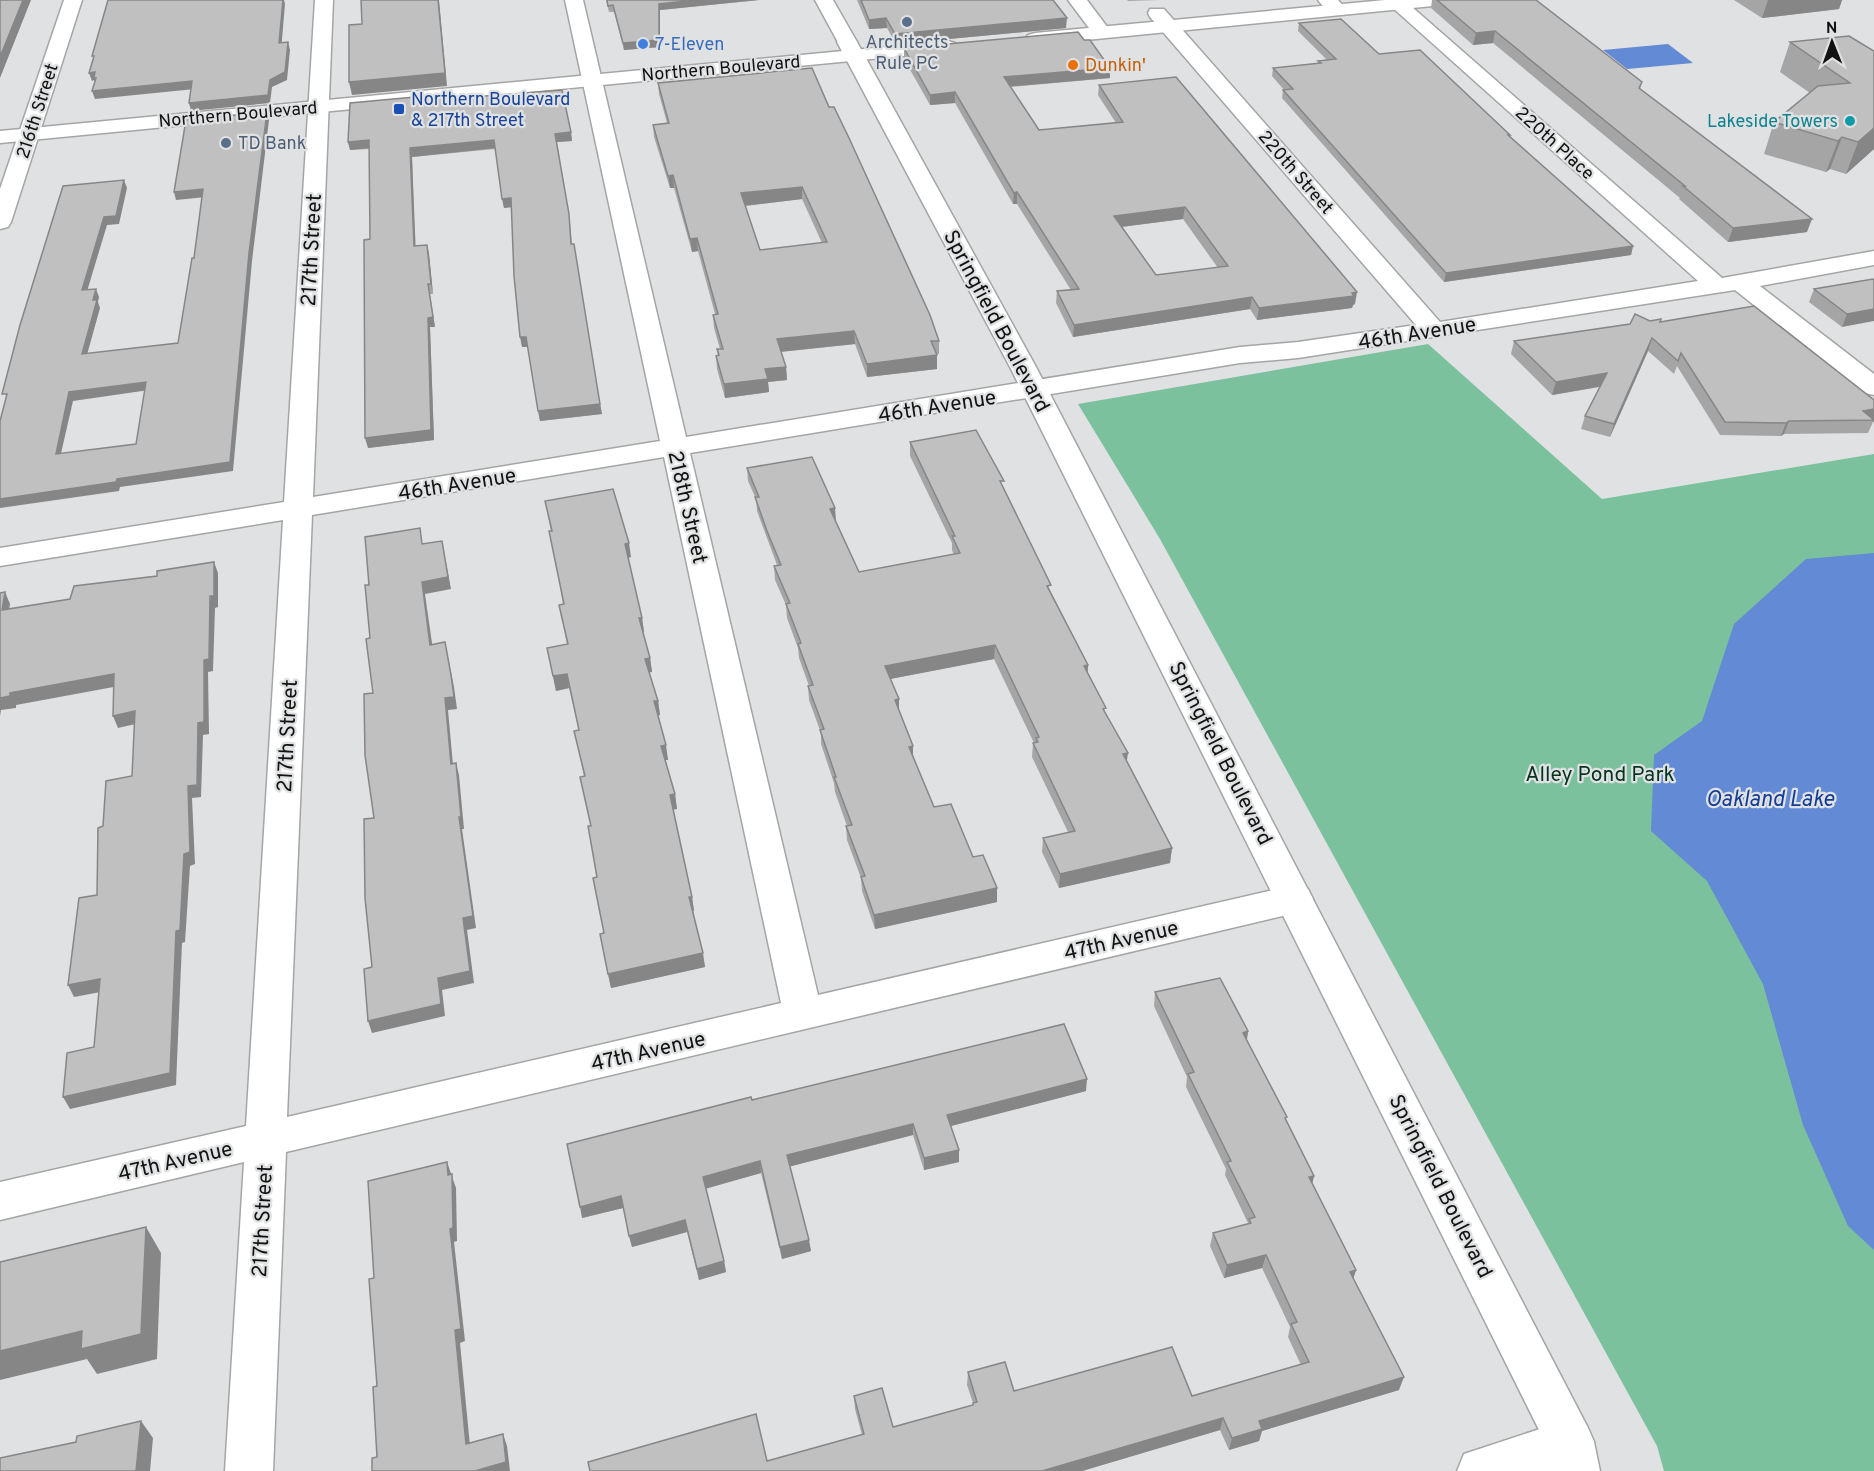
<svg xmlns="http://www.w3.org/2000/svg" width="1874" height="1471" font-family="Overpass,sans-serif">
<style>
.green{fill:#7cc19d}
.water{fill:#628ad5}
.lines{fill:none;stroke-linecap:round;stroke-linejoin:round}
.minor-casing{stroke:#a5a5a6;stroke-width:3}
.secondary-casing{stroke:#a5a5a6;stroke-width:3}
.primary-casing{stroke:#a5a5a6;stroke-width:3}
.minor{fill:#fff;fill-rule:evenodd}
.secondary{fill:#fff;fill-rule:evenodd}
.primary{fill:#fff;fill-rule:evenodd}
.wall{fill:#a6a5a6;fill-rule:evenodd}
.shaded-wall{fill:#878687}
.building{fill:#c1c0c1;stroke:#878687;stroke-width:1.5;fill-rule:evenodd}
.service-dot{fill:#5c6f8a;stroke:#e0e1e2;stroke-width:2}
.shop-dot{fill:#3f7fe0;stroke:#e0e1e2;stroke-width:2}
.food-dot{fill:#e8710a;stroke:#e0e1e2;stroke-width:2}
.transit-dot{fill:#1a4fb4;stroke:#e0e1e2;stroke-width:2}
.culture-dot{fill:#0f9aa8;stroke:#e0e1e2;stroke-width:2}
.labels{text-anchor:middle;stroke-width:4.5;stroke-linejoin:round;paint-order:stroke}
.far-service-label{font-size:18px;fill:#4e5e75;stroke:#e0e1e2}
.far-shop-label{font-size:18px;fill:#366cbe;stroke:#e0e1e2;text-anchor:start}
.far-food-label{font-size:18px;fill:#c56008;stroke:#e0e1e2;text-anchor:start}
.far-street-label{font-size:18px;fill:#121212;stroke:#e0e1e2}
.far-transit-label{font-size:18px;fill:#164399;stroke:#e0e1e2;text-anchor:start}
.far-culture-label{font-size:18px;fill:#0d838f;stroke:#e0e1e2;text-anchor:end}
.street-label{font-size:21px;fill:#121212;stroke:#e0e1e2}
.park-label{font-size:21px;fill:#043320;stroke:#e0e1e2}
.water-label{font-size:22px;font-style:italic;fill:#133d95;stroke:#e0e1e2}
</style>
<rect width="100%" height="100%" fill="#e0e1e2"/>
<polygon class="green" points="1428,344 1602,499 1874,454 1874,1471 1664,1471 1657,1446 1160,539 1078,404"/>
<g class="water">
<polygon points="1668,44 1693,63 1627,69 1603,50"/>
<polygon points="1874,553 1874,1250 1848,1226 1803,1125 1763,984 1707,881 1651,831 1654,755 1702,721 1734,624 1806,559"/>
</g>
<g class="lines">
<g class="minor-casing">
<g id="minor">
<polygon points="64,0 82,0 11,222 8,227 0,229 0,189"/>
<path d="M315,0H333L313,497L660,441L565,0H583L686,437L1240,347L1298,342L1416,325L1150,17L1148,13L1150,9H1164L1440,322L1698,281L1384,0H1404L1722,278L1874,251V265L1760,286L1874,374V395L1865,393L1735,290L1298,358L1240,363L690,453L818,995L1295,885L1308,889L1313,899L1308,909L1295,913L286,1152L273,1471H225L244,1162L0,1220V1182L246,1126L283,520L0,566V548L284,502ZM664,457L781,1003L287,1117L312,515Z"/>
<polygon points="815,0 833,0 857,42 854,46 840,46"/>
<polygon points="1068,0 1087,0 1111,32 1109,36 1095,36"/>
<path d="M1318,0H1338L1347,10L1345,14C1333,17 1325,10 1318,0Z"/>
<polygon points="1570,1419 1587,1426 1594,1442 1587,1458 1552,1471 1457,1471 1464,1454"/>
</g>
</g>
<g class="secondary-casing">
<polygon id="secondary" points="847,36 854,38 857,42 1036,367 1587,1426 1594,1442 1600,1471 1552,1471 1547,1446 1010,367 837,42 840,38"/>
</g>
<g class="primary-casing">
<g id="primary">
<polygon points="1385,0 1452,0 1449,4 1443,5 1035,45 1028,43 1025,39 1028,35 1035,33"/>
<polygon points="948,41 955,43 958,47 955,51 0,143 0,131"/>
</g>
</g>
<use href="#minor" class="minor"/>
<use href="#secondary" class="secondary"/>
<use href="#primary" class="primary"/>
</g>
<g class="wall">
<polygon points="606,0 759,0 660,10 660,47 624,50 614,12 609,12"/>
<polygon points="857,0 1053,0 1066,28 896,44 887,28 869,29"/>
<polygon points="1127,0 1160,0 1128,1"/>
<polygon points="1432,0 1536,0 1642,82 1640,89 1807,232 1728,242 1679,199 1680,198 1493,43 1473,45 1431,8"/>
<polygon points="1734,0 1842,0 1839,9 1762,18"/>
<polygon points="1299,23 1379,54 1510,137 1633,246 1631,255 1444,282 1282,98 1283,90 1284,90 1272,76 1273,68 1318,63 1318,61 1327,60 1298,31"/>
<polygon points="1849,36 1874,149 1846,174 1830,169 1826,172 1764,154 1774,122 1810,93 1780,72 1790,42"/>
<path d="M1084,40L1110,68V78L1010,87L1039,130L1116,123L1098,95L1099,85L1355,304L1353,305L1352,308L1257,320L1250,309L1073,337L1056,303L1057,291L1071,290L1017,204H1013L955,103L930,105L904,59V48ZM1183,219L1218,268L1156,275L1121,227Z"/>
<path d="M658,83L829,107L939,341V354H936L937,369L867,377L855,344L781,352L786,367L787,380L768,382L769,392L725,398L717,369L716,356H718L717,349H720L714,328L713,315L715,314L698,251L692,252L674,188H670L654,137L653,125L667,123L659,94ZM802,199L822,243L760,250L745,206Z"/>
<polygon points="448,99 571,132 572,141 557,142 570,223 572,244 602,414 540,421 528,347 522,347 511,207 504,208 495,149 412,157 415,246 427,245 429,254 433,294 430,294 435,327 430,327 434,440 368,448 370,239 369,149 350,150 348,142"/>
<polygon points="1873,279 1842,327 1809,302 1814,289"/>
<polygon points="1650,321 1660,322 1874,400 1874,422 1873,422 1868,433 1784,434 1781,436 1720,435 1677,366 1674,374 1648,351 1610,437 1581,429 1585,416 1600,387 1552,395 1511,354 1514,341"/>
<polygon points="910,442 1004,489 1051,592 1088,665 1088,673 1127,761 1172,848 1170,863 1059,888 1042,852 1043,838 1068,832 1032,757 1033,743 1034,743 994,659 890,679 913,757 934,807 973,857 997,902 875,929 862,891 861,878 847,840 846,826 847,826 835,792 834,783 821,744 821,733 809,700 808,686 809,686 799,658 798,648 787,618 786,605 775,580 774,566 777,565 757,511 756,499 748,481 747,468 835,521 859,572 954,555 952,550 952,543 910,456"/>
<polygon points="545,501 631,557 628,558 642,618 644,632 643,632 650,658 652,672 649,672 658,701 660,715 658,715 668,760 665,760 675,794 677,809 673,809 692,897 694,911 693,911 705,967 611,988 600,934 604,933 591,826 583,792 584,776 574,731 579,730 569,688 556,691 547,648 567,644 559,605 563,604 551,531"/>
<polygon points="1155,992 1248,1031 1247,1040 1314,1176 1312,1183 1356,1270 1353,1279 1399,1390 1262,1431 1259,1441 1229,1450 1220,1430 1082,1471 590,1471 767,1461 862,1435 855,1409 854,1396 893,1427 973,1405 973,1403 967,1385 968,1372 1014,1391 1192,1396 1301,1365 1288,1337 1290,1327 1262,1268 1224,1278 1210,1246 1213,1233 1248,1224 1248,1223 1225,1175 1226,1169 1186,1087 1187,1077 1154,1006"/>
<polygon points="1086,1091 951,1126 959,1162 924,1170 913,1135 790,1166 811,1251 782,1259 761,1173 706,1188 724,1261 726,1272 699,1280 687,1232 632,1247 623,1208 582,1218 752,1100"/>
</g>
<g class="shaded-wall">
<polygon points="23,0 31,0 0,78 0,57"/>
<polygon points="282,0 284,0 285,4 281,51 279,43"/>
<polygon points="438,0 439,0 447,86 352,95 349,82"/>
<polygon points="695,0 759,0 660,10 660,47 624,50 623,43 659,4"/>
<polygon points="1768,0 1842,0 1839,9 1762,18"/>
<polygon points="886,18 887,28 869,29 869,20"/>
<polygon points="1067,18 1066,28 896,44 895,34"/>
<polygon points="1495,31 1493,43 1473,45 1476,33"/>
<polygon points="288,42 290,50 287,80 272,87 270,103 191,111 189,103 270,80"/>
<polygon points="1110,68 1110,78 1003,87 1004,77"/>
<polygon points="95,72 96,86 94,80 92,81 89,73"/>
<polygon points="192,81 195,89 95,99 92,91"/>
<polygon points="955,92 955,103 930,105 930,95"/>
<polygon points="267,112 269,120 252,261 233,471 120,487 119,491 0,508 0,499 117,479 249,253"/>
<polygon points="1874,128 1874,149 1846,174 1858,142"/>
<polygon points="571,132 572,141 557,142 555,134"/>
<polygon points="1842,137 1830,169 1826,172 1838,141"/>
<polygon points="369,140 371,148 350,150 348,142"/>
<polygon points="494,140 496,148 412,157 416,256 414,246 410,148"/>
<polygon points="673,175 674,188 670,188 668,176"/>
<polygon points="124,180 127,188 119,224 107,225 85,298 82,290 104,217"/>
<polygon points="802,187 802,199 742,206 741,193"/>
<polygon points="203,189 206,197 176,200 174,192"/>
<polygon points="1017,192 1017,204 1013,204 1014,193"/>
<polygon points="511,198 513,207 504,208 502,199"/>
<polygon points="1185,207 1183,219 1113,228 1114,216"/>
<polygon points="1812,219 1807,232 1728,242 1733,228"/>
<polygon points="697,238 698,251 692,252 690,239"/>
<polygon points="427,245 429,254 433,294 431,284"/>
<polygon points="1633,246 1631,255 1444,282 1446,273"/>
<polygon points="428,284 435,327 430,327 434,440 368,448 365,438"/>
<polygon points="96,289 99,297 98,302 100,308 85,362 82,354 93,300"/>
<polygon points="1357,292 1355,304 1353,305 1352,308 1257,320 1259,308"/>
<polygon points="1252,297 1250,309 1073,337 1074,325"/>
<polygon points="1874,309 1874,321 1842,327 1847,314"/>
<polygon points="854,331 855,344 778,352 777,339"/>
<polygon points="520,337 526,337 528,347 522,347"/>
<polygon points="1652,338 1648,351 1610,437 1614,424"/>
<polygon points="937,355 937,369 867,377 867,364"/>
<polygon points="786,367 787,380 768,382 769,392 725,398 724,384 765,369"/>
<polygon points="1607,373 1603,386 1552,395 1556,382"/>
<polygon points="146,382 149,390 73,401 59,462 56,454 69,392"/>
<polygon points="600,404 602,414 540,421 538,411"/>
<polygon points="1874,409 1874,422 1873,422 1874,420 1863,411"/>
<polygon points="1789,421 1784,434 1781,436 1786,423"/>
<polygon points="835,508 836,521 830,509"/>
<polygon points="442,541 451,589 425,594 434,657 430,645 422,582"/>
<polygon points="629,543 631,557 627,558 625,544"/>
<polygon points="214,562 218,573 218,607 215,608 213,671 208,672 209,734 203,735 201,797 192,798 195,864 190,866 185,942 182,943 176,1085 70,1109 63,1097 176,931 188,786 198,723 204,660"/>
<polygon points="5,592 10,604 7,622 2,610"/>
<polygon points="639,618 642,618 644,632 641,632"/>
<polygon points="445,642 454,687 457,709 448,710 454,776 451,764 445,698"/>
<polygon points="995,645 994,659 885,680 885,666"/>
<polygon points="650,658 652,672 647,673 645,659"/>
<polygon points="1088,665 1087,679 1084,666"/>
<polygon points="114,674 119,686 16,705 16,708 1,710 0,716 0,698 10,693"/>
<polygon points="567,674 569,688 556,691 553,676"/>
<polygon points="899,699 899,713 895,700"/>
<polygon points="654,701 658,701 660,715 656,716"/>
<polygon points="135,711 140,723 118,728 113,716"/>
<polygon points="666,745 668,760 663,760 661,746"/>
<polygon points="913,746 913,760 909,747"/>
<polygon points="1128,753 1126,767 1123,754"/>
<polygon points="456,763 459,775 464,829 462,829 476,928 467,930 474,983 442,990 445,1016 372,1033 368,1021 438,978 463,918"/>
<polygon points="675,794 677,809 672,810 670,795"/>
<polygon points="1172,848 1170,863 1059,888 1060,874"/>
<polygon points="997,888 997,902 875,929 874,915"/>
<polygon points="689,897 692,897 694,911 691,912"/>
<polygon points="703,953 705,967 611,988 608,974"/>
<polygon points="100,979 106,991 74,997 68,985"/>
<polygon points="1248,1031 1246,1045 1243,1033"/>
<polygon points="1087,1079 1086,1091 947,1127 947,1115"/>
<polygon points="913,1124 913,1135 788,1167 787,1155"/>
<polygon points="959,1150 959,1162 924,1170 924,1158"/>
<polygon points="760,1161 761,1173 705,1189 703,1177"/>
<polygon points="447,1162 456,1188 457,1241 454,1242 465,1341 460,1343 471,1456 466,1444 455,1330"/>
<polygon points="1314,1176 1311,1189 1309,1177"/>
<polygon points="621,1196 623,1208 582,1218 580,1207"/>
<polygon points="685,1220 687,1232 632,1247 629,1236"/>
<polygon points="146,1227 161,1253 157,1359 97,1374 87,1359 0,1380 0,1351"/>
<polygon points="809,1240 811,1251 782,1259 780,1247"/>
<polygon points="1266,1255 1262,1268 1224,1278 1227,1265"/>
<polygon points="724,1261 726,1272 699,1280 697,1269"/>
<polygon points="1356,1270 1352,1283 1350,1272"/>
<polygon points="1404,1377 1399,1390 1262,1431 1259,1441 1229,1450 1232,1438 1259,1421"/>
<polygon points="1223,1418 1220,1430 1082,1471 1042,1471"/>
<polygon points="141,1421 153,1438 150,1471 136,1471"/>
<polygon points="503,1434 507,1446 510,1471 475,1471"/>
</g>
<g class="building">
<polygon points="0,0 23,0 0,57"/>
<polygon points="108,0 283,0 279,43 288,42 285,72 270,80 268,95 189,103 192,81 92,91 96,78 94,78 95,72 89,73 94,56 92,56"/>
<polygon points="361,0 438,0 445,73 349,82 349,25 362,24"/>
<polygon points="607,0 695,0 659,4 659,40 623,43 613,5 608,6"/>
<polygon points="861,0 1053,0 1067,18 895,34 886,18 869,20"/>
<polygon points="1437,0 1536,0 1642,82 1639,88 1812,219 1733,228 1683,186 1685,186 1495,31 1476,33"/>
<polygon points="1341,19 1379,54 1420,50 1510,135 1508,135 1633,246 1446,273 1283,90 1293,89 1273,68 1321,63 1318,61 1336,59 1299,23"/>
<path d="M1078,32L1084,40H1090L1110,68L1004,77L1039,130L1123,122L1099,85L1176,77L1357,292L1352,293L1354,296L1259,308L1252,297L1074,325L1057,291L1079,289L1017,192L1014,193L955,92L930,95L904,48ZM1185,207L1228,266L1156,275L1114,216Z"/>
<polygon points="1849,36 1874,51 1874,128 1858,142 1842,137 1838,141 1774,122 1818,86 1850,83 1790,42"/>
<path d="M812,68L829,107H834L849,138L930,315L939,341H931L937,355L867,364L854,331L777,339L786,367L765,369L768,379L724,384L716,356L719,355L717,349H723L713,315L718,314L697,238L690,239L673,175L668,176L653,125L669,123L658,83ZM802,187L827,242L760,250L741,193Z"/>
<polygon points="562,90 571,132 555,134 569,214 571,244 574,244 600,404 538,411 526,337 520,337 514,276 511,198 502,199 494,140 410,148 414,246 427,245 431,284 428,284 433,317 428,318 431,430 365,438 364,240 370,239 369,140 348,142 350,103 447,94 448,99"/>
<path d="M267,112L249,253L230,462L117,479L116,482L0,499V421L7,394H2L20,325L63,186L124,180L116,216L104,217L82,290L96,289L93,300H97L82,354L178,343L192,258H194L203,189L174,192L186,120ZM146,382L136,444L56,454L69,392Z"/>
<polygon points="1873,279 1874,280 1874,309 1847,314 1814,289"/>
<polygon points="1754,306 1874,400 1874,409 1863,411 1874,420 1789,421 1786,423 1725,422 1681,353 1678,361 1652,338 1614,424 1585,416 1607,373 1556,382 1514,341 1630,324 1635,314 1650,321 1661,319 1660,322"/>
<polygon points="976,430 1004,481 1000,481 1051,585 1047,586 1088,665 1084,666 1106,708 1103,709 1128,753 1123,754 1172,848 1060,874 1043,838 1075,831 1033,743 1038,742 1036,738 1039,737 995,645 885,666 899,699 895,700 913,746 909,747 934,807 951,804 973,857 983,855 997,888 874,915 861,877 865,876 846,826 852,825 834,777 836,777 820,730 824,729 808,686 813,685 798,644 801,643 786,604 790,603 774,566 781,565 767,531 755,497 759,497 747,468 812,457 835,508 830,509 859,572 960,553 952,536 955,536 910,442"/>
<polygon points="613,489 629,543 625,544 642,618 639,618 650,658 645,659 658,701 654,701 666,745 661,746 675,794 670,795 692,897 689,897 703,953 608,974 600,934 604,933 593,878 597,877 588,826 591,826 580,777 585,776 574,731 579,730 567,674 553,676 547,648 568,644 559,605 564,604 549,531 552,531 545,501"/>
<polygon points="420,528 422,544 442,541 448,577 422,582 430,645 445,642 451,675 454,697 445,698 451,764 456,763 461,817 459,817 473,916 463,918 470,971 438,978 441,1004 368,1021 364,969 372,967 365,898 364,819 374,818 365,755 364,694 373,693 366,639 370,638 365,585 369,585 365,537"/>
<polygon points="214,562 214,596 210,596 209,659 204,660 204,722 198,723 197,785 188,786 190,852 184,854 180,930 176,931 170,1073 63,1097 67,1053 94,1047 100,979 68,985 79,898 97,895 98,828 103,826 106,781 132,776 135,711 113,716 114,674 10,693 10,696 0,698 0,593 5,592 2,610 70,599 74,586 157,576 157,571"/>
<polygon points="1220,978 1248,1031 1243,1033 1287,1117 1285,1118 1314,1176 1309,1177 1356,1270 1350,1272 1404,1377 1259,1421 1262,1429 1232,1438 1223,1418 1042,1471 590,1471 588,1462 756,1414 767,1461 864,1434 854,1396 882,1388 893,1427 973,1405 973,1403 977,1402 968,1372 1005,1362 1014,1391 1172,1347 1192,1396 1309,1362 1291,1324 1297,1322 1266,1255 1227,1265 1213,1233 1251,1223 1249,1219 1255,1217 1227,1162 1231,1161 1188,1074 1194,1072 1155,992"/>
<polygon points="1064,1024 1087,1079 947,1115 959,1150 924,1158 913,1124 787,1155 809,1240 780,1247 760,1161 703,1177 724,1261 697,1269 685,1220 629,1236 621,1196 580,1207 567,1144 751,1097 752,1100"/>
<polygon points="447,1162 448,1175 452,1174 453,1228 450,1229 461,1329 455,1330 466,1444 503,1434 506,1462 475,1471 372,1471 372,1458 377,1457 373,1387 377,1386 369,1279 374,1278 368,1181"/>
<polygon points="146,1227 141,1334 81,1349 82,1331 0,1351 0,1262"/>
<polygon points="141,1421 136,1471 0,1471 0,1458 76,1442 77,1436"/>
</g>
<g class="service-dot">
<circle cx="907" cy="22" r="6"/>
<circle cx="226" cy="143" r="6"/>
</g>
<circle class="shop-dot" cx="643" cy="44" r="6"/>
<circle class="food-dot" cx="1073" cy="65" r="6"/>
<rect class="transit-dot" x="393" y="103" width="12" height="12" rx="3"/>
<circle class="culture-dot" cx="1850" cy="121" r="6"/>
<g class="labels">
<g class="far-service-label">
<text x="907" y="48">Architects<tspan x="907" dy="21">Rule PC</tspan></text>
<text x="238" y="149" text-anchor="start">TD Bank</text>
</g>
<g class="far-shop-label">
<text x="655" y="50">7-Eleven</text>
</g>
<g class="far-food-label">
<text x="1085" y="71">Dunkin'</text>
</g>
<g class="far-street-label">
<text transform="translate(721 68) rotate(-5)" y="6">Northern Boulevard</text>
<text transform="translate(37 111) rotate(-72)" y="6">216th Street</text>
<text transform="translate(238 114) rotate(-5)" y="6">Northern Boulevard</text>
<text transform="translate(1555 143) rotate(42)" y="6">220th Place</text>
<text transform="translate(1296 172) rotate(49)" y="6">220th Street</text>
</g>
<g class="far-transit-label">
<text x="411" y="105">Northern Boulevard<tspan x="411" dy="21">&amp; 217th Street</tspan></text>
</g>
<g class="far-culture-label">
<text x="1838" y="127">Lakeside Towers</text>
</g>
<g class="street-label">
<text transform="translate(311 250) rotate(-87)" y="7">217th Street</text>
<text transform="translate(997 321) rotate(62)" y="7">Springfield Boulevard</text>
<text transform="translate(1417 333) rotate(-9)" y="7">46th Avenue</text>
<text transform="translate(937 406) rotate(-9)" y="7">46th Avenue</text>
<text transform="translate(457 484) rotate(-9)" y="7">46th Avenue</text>
<text transform="translate(688 507) rotate(77)" y="7">218th Street</text>
<text transform="translate(287 736) rotate(-87)" y="7">217th Street</text>
<text transform="translate(1221 753) rotate(63)" y="7">Springfield Boulevard</text>
<text transform="translate(1121 940) rotate(-13)" y="7">47th Avenue</text>
<text transform="translate(648 1051) rotate(-13)" y="7">47th Avenue</text>
<text transform="translate(175 1161) rotate(-13)" y="7">47th Avenue</text>
<text transform="translate(1441 1186) rotate(63)" y="7">Springfield Boulevard</text>
<text transform="translate(262 1221) rotate(-87)" y="7">217th Street</text>
</g>
<g class="park-label">
<text x="1600" y="781">Alley Pond Park</text>
</g>
<g class="water-label">
<text x="1770" y="806">Oakland Lake</text>
</g>
</g>
<g transform="translate(1832 42) rotate(359)" stroke="#e0e1e2" stroke-width="4.5" paint-order="stroke">
<path d="M0-4.5L10 22L0 15L-10 22Z" fill="#121212"/>
<text y="-9" font-size="16" font-weight="bold" text-anchor="middle" fill="#121212">N</text>
</g>
</svg>
